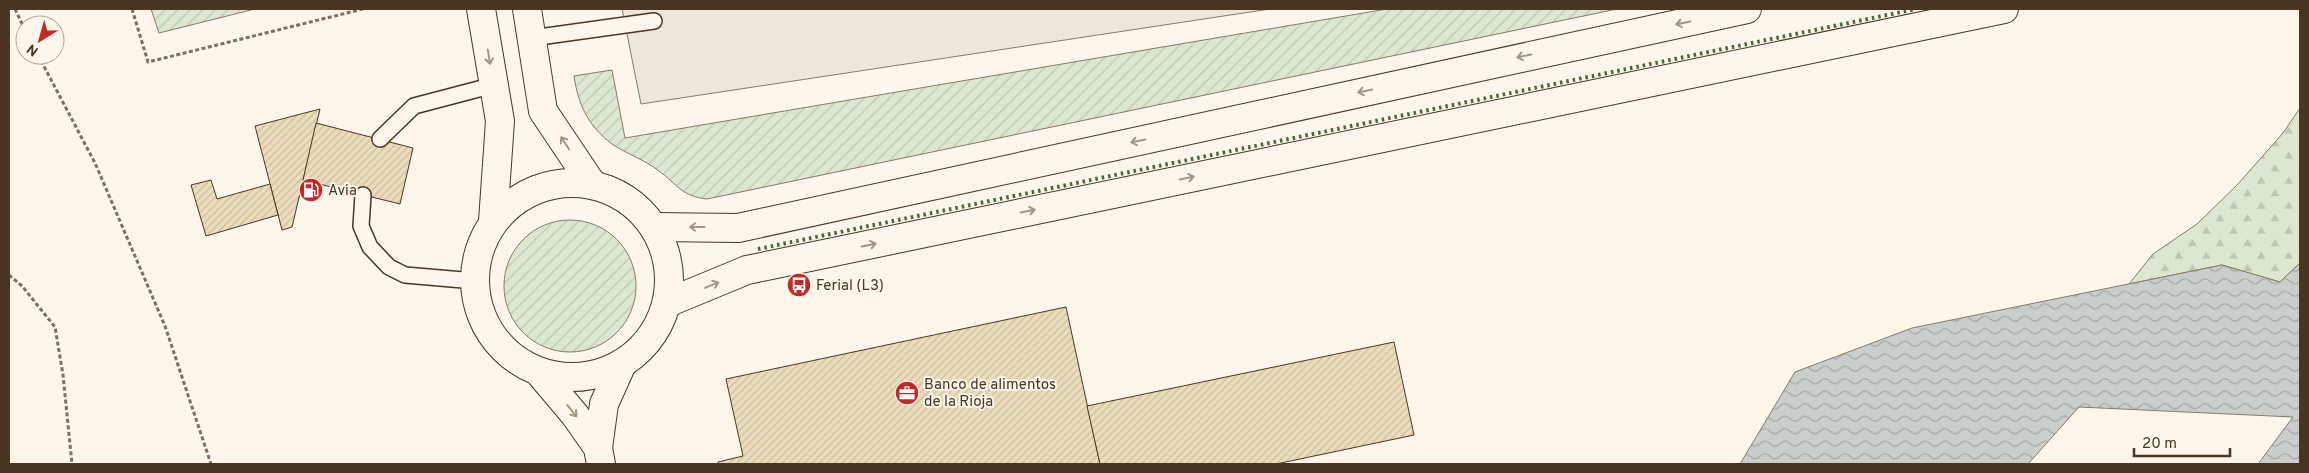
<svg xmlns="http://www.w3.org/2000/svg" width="2309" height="473" font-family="Overpass,sans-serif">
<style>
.forest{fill:url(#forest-firs);stroke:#887966}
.garden{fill:url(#garden-furrows);stroke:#887966}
.parking{fill:#ede7d9;stroke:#887966}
.water{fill:url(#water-waves);stroke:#887966}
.building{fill:url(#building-hatch);stroke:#4a3520}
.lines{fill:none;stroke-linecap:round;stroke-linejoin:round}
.service-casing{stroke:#4a3520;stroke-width:18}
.primary-casing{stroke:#4a3520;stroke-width:30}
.path{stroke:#7f6f5c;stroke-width:3;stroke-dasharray:4 2.5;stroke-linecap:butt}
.service{stroke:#fbf6e9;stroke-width:15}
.primary{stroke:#fbf6e9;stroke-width:28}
.hedge{stroke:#436837;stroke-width:4;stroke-dasharray:2.5 4;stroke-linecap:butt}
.oneway{stroke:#a29684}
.labels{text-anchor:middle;stroke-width:4;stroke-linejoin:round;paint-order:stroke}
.poi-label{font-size:15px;fill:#4a3520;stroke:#fbf6e9;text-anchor:start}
</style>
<defs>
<pattern id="forest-firs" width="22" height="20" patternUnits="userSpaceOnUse" patternTransform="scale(1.25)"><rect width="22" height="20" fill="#dce7d0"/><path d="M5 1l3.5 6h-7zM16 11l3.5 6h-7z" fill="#bec7b2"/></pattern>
<pattern id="garden-furrows" width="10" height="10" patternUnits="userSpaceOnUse" patternTransform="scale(1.25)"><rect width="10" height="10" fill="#dce7d0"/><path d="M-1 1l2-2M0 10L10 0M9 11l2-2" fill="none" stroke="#bec7b2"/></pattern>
<pattern id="water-waves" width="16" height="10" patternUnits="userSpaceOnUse" patternTransform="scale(1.25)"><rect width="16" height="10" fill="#c9cecd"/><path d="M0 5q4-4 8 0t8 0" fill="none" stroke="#a5a8a6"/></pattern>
<pattern id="building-hatch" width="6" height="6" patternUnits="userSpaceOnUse" patternTransform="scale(1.25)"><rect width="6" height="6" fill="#ecdcbc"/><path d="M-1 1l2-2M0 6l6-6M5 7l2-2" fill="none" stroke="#ccbda1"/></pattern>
</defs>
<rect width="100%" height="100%" fill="#fbf6e9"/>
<polygon class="forest" points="2300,108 2300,263 2280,282 2222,265 2129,284 2153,254 2197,224 2238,184 2283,133"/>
<g class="garden">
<polygon points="151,9 255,9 159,33"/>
<path d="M1387,9H1617L707,199C681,196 678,185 659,171C645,160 627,154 612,144C588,126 578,104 574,76L612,70L625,138Z"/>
<circle cx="570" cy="286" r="66"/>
</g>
<polygon class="parking" points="622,9 1270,9 641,104"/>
<polygon class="water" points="2300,263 2300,464 2258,464 2293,417 2079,407 2028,464 1740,464 1795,372 1912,328 2222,265 2280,282"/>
<g class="building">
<polygon points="320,109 292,227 282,230 255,126"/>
<polygon points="316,123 413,148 400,204 303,180"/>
<polygon points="211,180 217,199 270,184 278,215 206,236 191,185"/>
<polygon points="1066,307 1100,464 718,464 718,462 743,456 726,379"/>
<polygon points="1394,342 1414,435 1276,464 1100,464 1087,406"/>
</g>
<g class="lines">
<g class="service-casing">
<g id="service">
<polyline points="532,38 654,21"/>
<polyline points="380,139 414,106 494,85"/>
<polyline points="363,195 361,226 370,247 389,267 405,275 475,281"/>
</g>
</g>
<g class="primary-casing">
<g id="primary">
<polyline points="481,9 500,121 493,221"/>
<polyline points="527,9 543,111 592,184"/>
<circle cx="572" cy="280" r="97"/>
<polyline points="655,227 738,228 1747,9"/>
<polyline points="667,303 747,270 2004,9"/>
<polyline points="542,376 575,415 598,448 601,464"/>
<polyline points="598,448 604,404 622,364"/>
</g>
</g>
<g class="path">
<polyline points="15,9 25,30"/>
<polyline points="132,9 148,62 363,9"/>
<polyline points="38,55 95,163 165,326 211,464"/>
<polyline points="9,275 22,286 55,327 63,375 72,464"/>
</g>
<use href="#service" class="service"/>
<use href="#primary" class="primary"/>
<polyline class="hedge" points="758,249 1916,9"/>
</g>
<defs><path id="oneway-shaft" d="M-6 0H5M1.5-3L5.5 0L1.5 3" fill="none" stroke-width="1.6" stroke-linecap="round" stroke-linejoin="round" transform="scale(1.25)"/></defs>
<g class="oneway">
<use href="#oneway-shaft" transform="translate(1683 23) rotate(168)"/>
<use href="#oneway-shaft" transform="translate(1524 56) rotate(168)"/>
<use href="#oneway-shaft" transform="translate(489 57) rotate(81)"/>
<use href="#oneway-shaft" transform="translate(1365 91) rotate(168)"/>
<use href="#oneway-shaft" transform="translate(1138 141) rotate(168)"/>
<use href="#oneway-shaft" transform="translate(565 143) rotate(-123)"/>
<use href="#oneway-shaft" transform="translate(1187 178) rotate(-12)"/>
<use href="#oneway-shaft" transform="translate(1028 211) rotate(-12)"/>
<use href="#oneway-shaft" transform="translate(697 227) rotate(-180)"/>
<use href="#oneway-shaft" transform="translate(869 245) rotate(-12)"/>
<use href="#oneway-shaft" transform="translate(712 285) rotate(-22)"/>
<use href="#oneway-shaft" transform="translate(572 411) rotate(51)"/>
</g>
<defs>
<g id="fuel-disc" transform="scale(1.25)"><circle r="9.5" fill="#c62828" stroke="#fbf6e9"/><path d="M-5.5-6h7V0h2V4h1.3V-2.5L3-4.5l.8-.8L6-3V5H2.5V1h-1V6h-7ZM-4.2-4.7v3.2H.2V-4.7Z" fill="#fff"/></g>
<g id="bus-disc" transform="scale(1.25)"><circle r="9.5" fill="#c62828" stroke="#fbf6e9"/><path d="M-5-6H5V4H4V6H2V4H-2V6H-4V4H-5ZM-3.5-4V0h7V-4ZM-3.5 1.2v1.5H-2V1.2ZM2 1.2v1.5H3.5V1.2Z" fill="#fff"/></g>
<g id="office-disc" transform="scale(1.25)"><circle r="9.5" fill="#c62828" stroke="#fbf6e9"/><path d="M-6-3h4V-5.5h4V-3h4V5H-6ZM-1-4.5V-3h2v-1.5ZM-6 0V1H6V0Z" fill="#fff"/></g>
</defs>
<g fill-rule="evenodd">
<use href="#fuel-disc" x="311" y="190"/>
<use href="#bus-disc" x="799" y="285"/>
<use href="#office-disc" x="907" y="393"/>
</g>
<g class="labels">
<g class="poi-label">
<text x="328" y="195">Avia</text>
<text x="816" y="290">Ferial (L3)</text>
<text x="924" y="389">Banco de alimentos<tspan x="924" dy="17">de la Rioja</tspan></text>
</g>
</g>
<rect width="2309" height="473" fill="none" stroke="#4a3520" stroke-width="20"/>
<g transform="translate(40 40) rotate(217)"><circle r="24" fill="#fbf6e9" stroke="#b4a999"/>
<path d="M0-4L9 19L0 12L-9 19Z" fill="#c62828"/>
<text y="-8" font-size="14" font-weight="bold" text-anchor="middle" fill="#4a3520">N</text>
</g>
<path d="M2134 448v8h96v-8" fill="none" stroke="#4a3520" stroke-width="2.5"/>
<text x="2142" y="448" font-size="15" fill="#4a3520" stroke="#fbf6e9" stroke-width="4" paint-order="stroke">20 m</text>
</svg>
